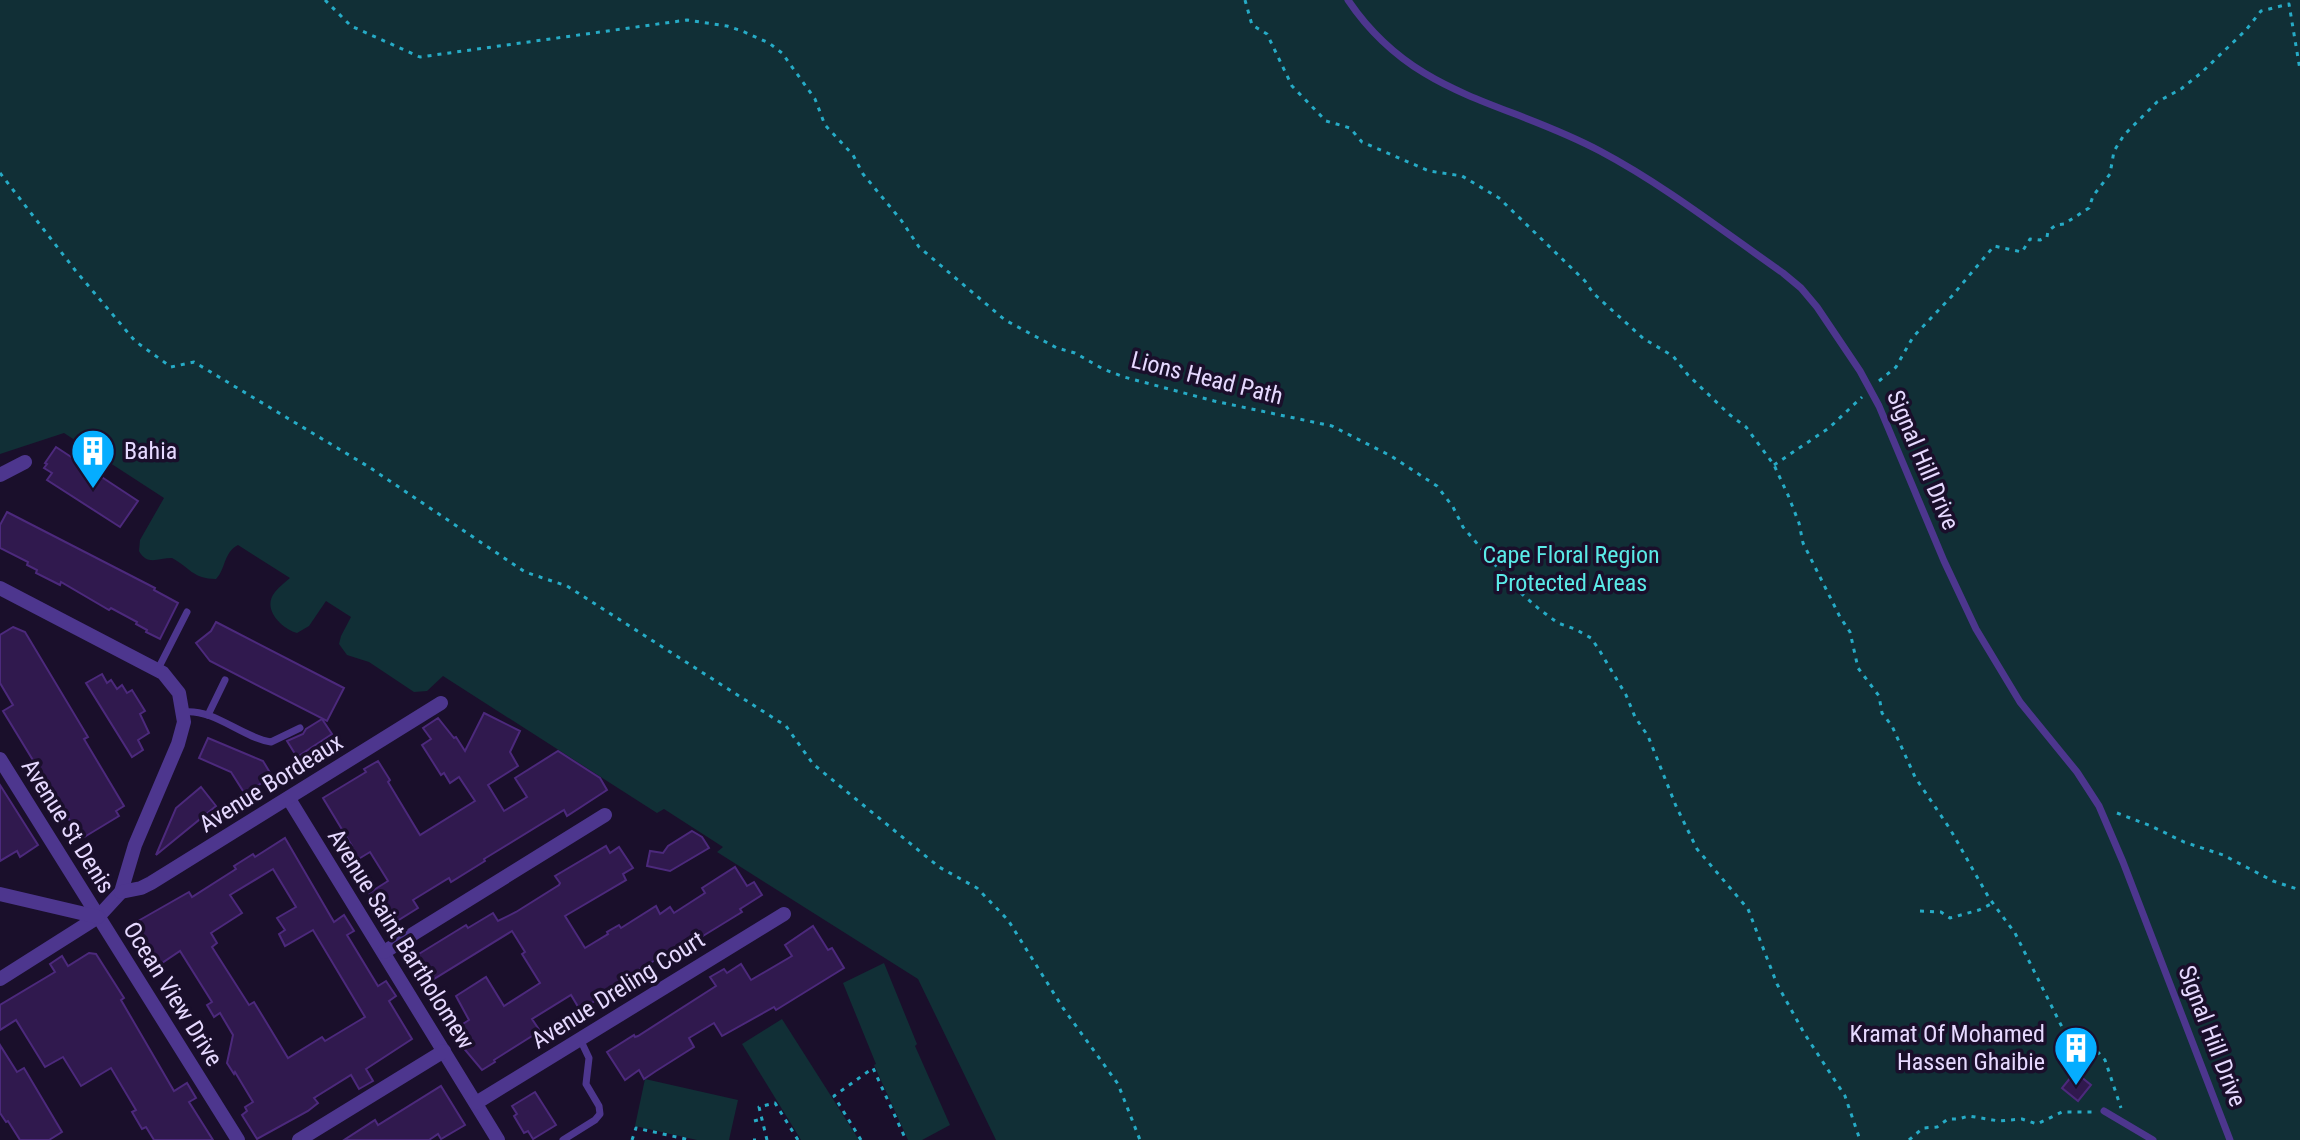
<svg xmlns="http://www.w3.org/2000/svg" width="2300" height="1140" font-family="'Roboto Condensed',sans-serif">
<style>
.green{fill:#112f36}
.building{fill:#30194e;stroke:#4c297c;stroke-width:2;fill-rule:evenodd}
.lines{fill:none;stroke-linecap:round;stroke-linejoin:round}
.path{stroke:#26abc6;stroke-width:3;stroke-dasharray:4 6;stroke-linecap:butt}
.service{stroke:#4d368e;stroke-width:7}
.minor{stroke:#4d368e;stroke-width:14}
.labels{text-anchor:middle;stroke-width:7;stroke-linejoin:round;paint-order:stroke}
.street-label{font-size:24px;fill:#e6d9ff;stroke:#1a0f2b}
.poi-label{font-size:24px;fill:#e6d9ff;stroke:#1a0f2b;text-anchor:start}
.park-label{font-size:24px;fill:#5aeae7;stroke:#1a0f2b}
</style>
<rect width="100%" height="100%" fill="#1a0f2b"/>
<g class="green">
<path d="M0,0H2300V1140H996L918,979L717,852L723,847L664,809L657,813L443,676L427,691L414,692L369,662L347,655L339,644L341,636L351,617L326,601L309,626L297,633C282,629 261,609 275,592C279,587 285,582 290,578L238,545C223,553 226,569 216,579C193,579 189,567 172,558C158,558 147,566 139,551L140,540L164,498L64,433L0,454Z"/>
<polygon points="884,963 917,1044 915,1046 950,1125 922,1140 908,1140 874,1065 876,1064 843,983"/>
<polygon points="782,1019 859,1140 801,1140 742,1044"/>
<polygon points="645,1079 738,1100 729,1140 697,1140 635,1126"/>
</g>
<g class="building">
<polygon points="56,447 138,501 120,527 47,480 52,473 44,468 47,464 45,463"/>
<polygon points="7,512 155,588 154,590 178,603 160,639 146,632 147,630 136,624 137,622 111,608 109,610 61,582 60,585 36,573 37,570 27,565 28,562 0,548 0,525"/>
<polygon points="216,622 344,688 327,721 210,661 196,643 211,631"/>
<polygon points="13,627 25,632 88,737 84,739 124,806 116,811 119,816 81,839 3,711 13,705 0,683 0,635"/>
<polygon points="102,674 107,683 111,680 117,689 122,685 127,693 132,690 145,711 140,714 149,733 138,740 143,750 132,757 86,683"/>
<polygon points="484,713 520,731 510,752 518,766 488,785 504,811 527,797 515,778 558,751 600,778 607,790 567,816 564,810 484,859 485,861 451,882 449,878 413,900 418,908 389,926 369,893 388,881 370,852 352,863 344,851 352,846 323,798 366,772 364,769 378,761 390,780 388,782 420,835 475,801 459,777 450,783 444,773 441,775 422,745 431,739 423,728 438,718 454,738 456,737 465,751"/>
<polygon points="322,719 332,734 297,757 287,741 303,734 306,729"/>
<polygon points="208,738 263,761 272,776 245,794 231,772 199,758"/>
<polygon points="0,785 38,845 20,857 17,851 0,861"/>
<polygon points="201,787 216,806 156,855 176,808"/>
<polygon points="692,831 702,837 709,848 670,871 647,866 650,851 663,853 668,846"/>
<path d="M285,838L334,922L344,915L354,931L347,935L378,986L386,981L396,996L389,1001L412,1039L366,1069L373,1081L359,1089L351,1075L314,1098L318,1103L308,1111L257,1139L242,1115L247,1111L245,1107L253,1102L235,1072L234,1074L227,1063L233,1035L220,1013L214,1017L207,1005L212,1002L180,951L150,971L140,955L147,951L131,925L189,892L192,897L236,869L234,866L253,854L255,857ZM273,869L296,907L277,918L285,930L279,934L285,946L313,930L365,1017L325,1041L322,1037L288,1058L254,1002L249,1005L212,947L217,943L211,933L242,913L230,895Z"/>
<polygon points="606,846 610,853 619,847 633,868 623,874 626,880 565,916 585,948 608,934 607,932 619,925 621,928 656,906 660,914 670,907 674,913 705,893 702,888 735,867 747,886 754,882 762,895 740,909 742,912 698,939 696,936 657,959 609,988 611,991 580,1010 571,995 532,1019 540,1031 494,1060 495,1062 482,1070 461,1045 462,1041 455,1029 469,1020 456,996 486,977 504,1006 540,983 522,954 525,952 512,931 429,982 414,957 466,925 468,928 493,913 498,921 516,912 559,885 560,883 555,876"/>
<polygon points="813,926 828,950 832,948 844,968 776,1010 774,1007 722,1036 714,1023 689,1038 694,1047 656,1071 644,1079 639,1070 625,1080 607,1052 634,1035 635,1037 638,1036 716,986 710,977 724,969 727,973 741,964 751,980 792,956 785,945"/>
<polygon points="89,953 96,954 124,998 121,1000 174,1091 187,1083 196,1098 189,1102 213,1140 154,1140 146,1127 142,1129 132,1112 136,1110 111,1068 81,1086 63,1057 45,1067 16,1020 0,1030 0,1005 55,972 50,964 62,956 68,966"/>
<polygon points="0,1045 17,1072 24,1068 62,1132 49,1140 20,1140 8,1121 6,1122 0,1113"/>
<polygon points="2075,1072 2091,1085 2078,1101 2062,1088"/>
<polygon points="441,1086 465,1125 441,1139 438,1134 429,1140 344,1140 375,1120 378,1125"/>
<polygon points="535,1092 556,1125 533,1139 528,1131 524,1133 514,1116 517,1114 512,1106"/>
</g>
<g class="lines">
<g class="path">
<polyline points="325,0 351,26 420,57 687,20 727,26 742,31 769,43 782,53 815,99 825,125 853,155 863,174 901,220 919,247 1005,320 1057,348 1075,353 1103,369 1124,377 1214,401 1332,426 1391,456 1437,486 1453,507 1463,527 1514,587 1539,609 1558,623 1575,629 1591,638 1598,648 1626,695 1635,717 1648,736 1676,806 1697,849 1748,909 1777,984 1804,1033 1845,1096 1860,1140"/>
<polyline points="1245,0 1252,25 1267,34 1292,86 1326,121 1350,128 1362,142 1429,171 1462,176 1499,198 1585,281 1593,293 1644,339 1673,356 1688,375 1730,415 1746,427 1774,465 1788,495 1799,523 1803,543 1840,617 1850,632 1858,668 1879,696 1882,713 1892,726 1915,777 1950,829 1989,898 2015,933 2068,1039 2097,1051 2105,1060 2121,1108"/>
<polyline points="0,173 75,270 135,341 171,367 194,362 369,467 525,572 567,586 786,726 813,764 939,867 977,888 1008,920 1063,1008 1118,1084 1140,1140"/>
<polyline points="1879,381 1896,367 1913,337 1952,296 1994,246 2022,252 2030,239 2040,240 2047,237 2048,231 2056,225 2064,224 2089,208 2093,196 2110,174 2114,151 2124,135 2157,102 2181,89 2201,73 2246,30 2261,11 2289,4 2300,70"/>
<polyline points="1774,465 1829,428 1862,397"/>
<polyline points="2117,813 2151,826 2184,842 2223,855 2273,881 2300,890"/>
<polyline points="1920,911 1941,912 1950,918 1979,910 1993,903"/>
<polyline points="754,1121 762,1119"/>
<polyline points="632,1140 636,1128 690,1140"/>
<polyline points="753,1140 756,1140"/>
<polyline points="767,1140 759,1107 775,1103 798,1140"/>
<polyline points="861,1140 834,1096 873,1068 906,1140"/>
<polyline points="1909,1140 1923,1128 1937,1127 1948,1119 1958,1119 1969,1116 1999,1121 2022,1119 2037,1124 2062,1112 2093,1112"/>
</g>
<g class="service">
<path d="M1348,0C1414,98 1505,100 1600,151C1664,185 1723,231 1783,273L1801,288L1817,307L1860,371L1879,406L1944,561L1976,629L2020,702L2077,772L2099,806L2123,862L2230,1140"/>
<polyline points="158,669 187,612"/>
<path d="M184,712C215,709 241,737 271,742L300,728"/>
<polyline points="208,715 225,680"/>
<polyline points="2104,1111 2153,1140"/>
<polyline points="563,1140 595,1120 600,1114 599,1106 586,1084 589,1058 580,1039"/>
</g>
<g class="minor">
<polyline points="0,475 25,462"/>
<polyline points="0,588 163,673 179,693 184,722 178,744 135,845 121,892 98,917 0,979"/>
<polyline points="0,759 238,1140"/>
<polyline points="289,799 498,1140"/>
<polyline points="121,892 141,888 151,883 441,703"/>
<polyline points="0,894 98,917"/>
<polyline points="384,952 605,815"/>
<polyline points="476,1103 784,914"/>
<polyline points="299,1140 444,1051"/>
</g>
</g>
<defs>
<g id="building-pin" transform="scale(2.3)"><path d="M0 17L-7.5 6A9.5 9.5 0 1 1 7.5 6Z" fill="#05adff" stroke="#1a0f2b"/><path d="M-4-6H4V6H1V3H-1V6H-4ZM-2.5-4.3h1.7v1.8h-1.7ZM.8-4.3h1.7v1.8H.8ZM-2.5-1h1.7V.8h-1.7ZM.8-1h1.7V.8H.8Z" fill="#fff"/></g>
</defs>
<g fill-rule="evenodd">
<use href="#building-pin" x="93" y="451"/>
<use href="#building-pin" x="2076" y="1048"/>
</g>
<g class="labels">
<g class="street-label">
<text transform="translate(1207 378) rotate(14)" y="8">Lions Head Path</text>
<text transform="translate(1923 460) rotate(67)" y="8">Signal Hill Drive</text>
<text transform="translate(271 783) rotate(-32)" y="8">Avenue Bordeaux</text>
<text transform="translate(68 826) rotate(58)" y="8">Avenue St Denis</text>
<text transform="translate(401 939) rotate(58)" y="8">Avenue Saint Bartholomew</text>
<text transform="translate(618 990) rotate(-32)" y="8">Avenue Dreling Court</text>
<text transform="translate(173 994) rotate(58)" y="8">Ocean View Drive</text>
<text transform="translate(2212 1036) rotate(69)" y="8">Signal Hill Drive</text>
</g>
<g class="poi-label">
<text x="124" y="459">Bahia</text>
<text x="2045" y="1042" text-anchor="end">Kramat Of Mohamed<tspan x="2045" dy="28">Hassen Ghaibie</tspan></text>
</g>
<g class="park-label">
<text x="1571" y="563">Cape Floral Region<tspan x="1571" dy="28">Protected Areas</tspan></text>
</g>
</g>
</svg>
